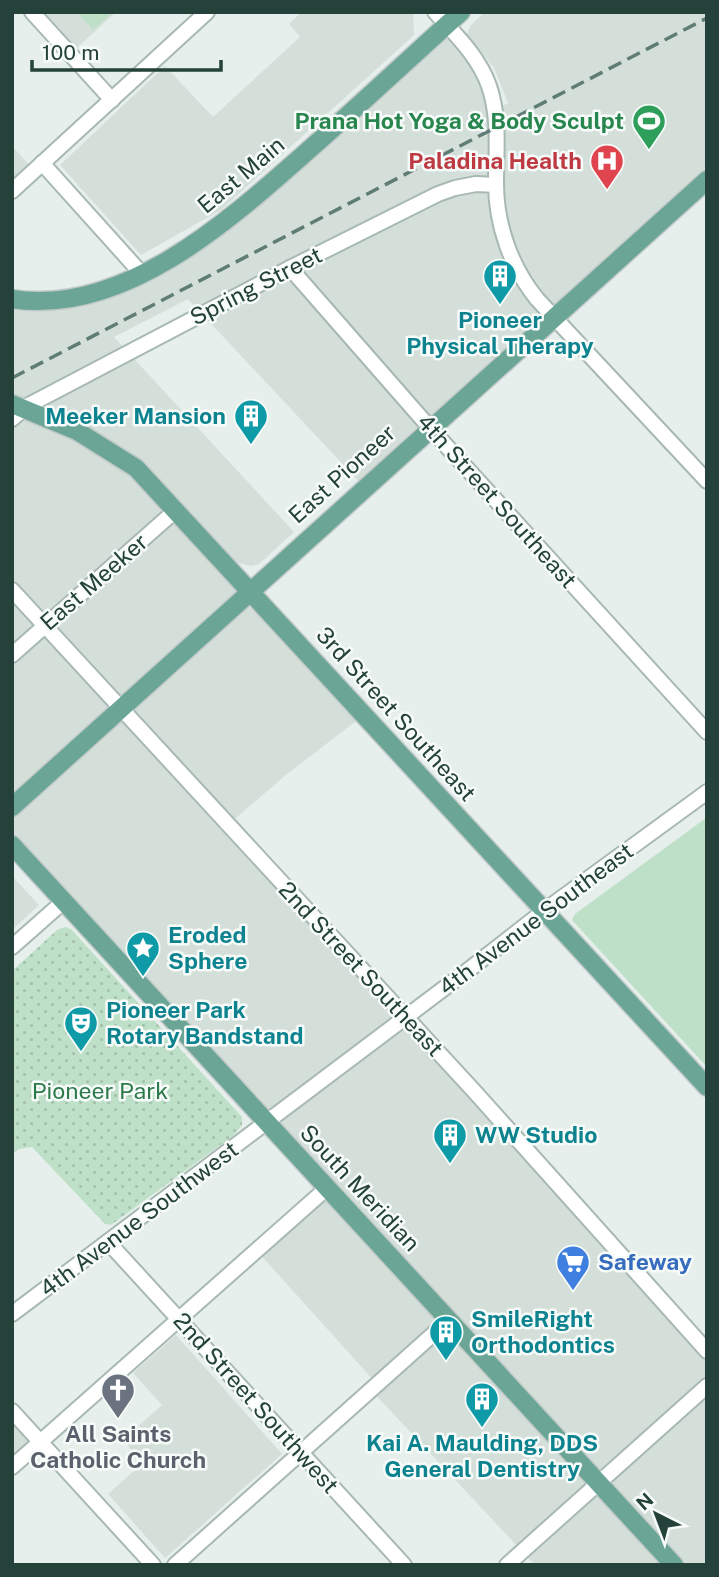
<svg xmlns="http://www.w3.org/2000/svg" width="719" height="1577" font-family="'Public Sans',sans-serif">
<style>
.built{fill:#d4dfda}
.grass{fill:url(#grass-tufts)}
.park{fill:url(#park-dots)}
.pitch{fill:#bfe0c8}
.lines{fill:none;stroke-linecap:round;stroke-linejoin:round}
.minor-casing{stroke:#a8b8b2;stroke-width:18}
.major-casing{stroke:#c2cac8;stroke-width:21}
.minor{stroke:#fff;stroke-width:14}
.major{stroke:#6aa596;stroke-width:18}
.rail{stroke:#5f7d75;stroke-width:3.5;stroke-dasharray:14 7;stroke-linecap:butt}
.labels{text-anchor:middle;stroke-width:5;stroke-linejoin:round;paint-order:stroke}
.leisure-label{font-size:23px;font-weight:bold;fill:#27864d;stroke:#f7fbf9;text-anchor:end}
.health-label{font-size:23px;font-weight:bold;fill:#be3a42;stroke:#f7fbf9;text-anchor:end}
.street-label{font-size:23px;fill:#24423a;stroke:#f7fbf9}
.culture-label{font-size:23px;font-weight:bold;fill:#0d838f;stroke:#f7fbf9;text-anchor:start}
.park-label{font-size:23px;fill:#2d7a4b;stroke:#f7fbf9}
.shop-label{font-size:23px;font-weight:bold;fill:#366cbe;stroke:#f7fbf9;text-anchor:start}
.worship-label{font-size:23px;font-weight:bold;fill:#5b616d;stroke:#f7fbf9}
</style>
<defs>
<pattern id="grass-tufts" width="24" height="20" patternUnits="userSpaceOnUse" patternTransform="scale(1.75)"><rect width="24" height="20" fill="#bfe0c8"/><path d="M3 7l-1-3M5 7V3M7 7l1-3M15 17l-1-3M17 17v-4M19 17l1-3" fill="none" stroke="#a4c1ad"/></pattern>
<pattern id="park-dots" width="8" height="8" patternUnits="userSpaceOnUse" patternTransform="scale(1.75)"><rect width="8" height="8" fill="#bfe0c8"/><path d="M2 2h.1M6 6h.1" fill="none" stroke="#a4c1ad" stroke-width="1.8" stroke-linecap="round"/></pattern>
</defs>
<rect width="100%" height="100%" fill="#e6efeb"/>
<g class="built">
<polygon points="32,12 116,12 70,54"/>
<polygon points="301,12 413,12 414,35 221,210 141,255 60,165 165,66 213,117 300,37 289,24"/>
<polygon points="485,12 707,12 707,180 364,487 188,299 114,337 294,532 259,564 251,566 234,562 364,715 287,774 229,824 707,1351 707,1565 535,1565 371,1390 377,1384 256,1250 327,1188 12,845 12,299 60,300 177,254 447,25 462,41 495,110 508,103 494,68 467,34 471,25"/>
<polygon points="12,146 34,170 12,191"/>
<polygon points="12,876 39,905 12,930"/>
<polygon points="176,1335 282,1454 165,1558 108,1494 143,1463 123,1440 162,1405 133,1373"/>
<polygon points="12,1411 41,1442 12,1467"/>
</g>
<polygon class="grass" points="77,12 113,12 93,30"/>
<polygon class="park" points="65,927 71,929 242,1117 242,1125 234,1135 111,1225 105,1224 32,1147 19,1149 12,1154 12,971 57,930"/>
<polygon class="pitch" points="706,818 707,818 707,1067 572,920 575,914"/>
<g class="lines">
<g class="minor-casing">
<g id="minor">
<polyline points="32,12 112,100"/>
<path d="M435,12C456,35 479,57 489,86C500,118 496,151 496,183C496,225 511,267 537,299L707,481"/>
<polyline points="42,163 141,273"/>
<polyline points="12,191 207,12"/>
<polyline points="290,268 430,428 707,732"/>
<polyline points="12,419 27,406 290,268 438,194 455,188 476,184 496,185"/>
<polyline points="12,590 474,1091 707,1351"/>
<polyline points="12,655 176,510"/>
<polyline points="12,947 64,901"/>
<polyline points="108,1242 404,1565"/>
<polyline points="12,1314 471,968 544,911 707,792"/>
<polyline points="12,1411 153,1565"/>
<polyline points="12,1467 327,1188"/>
<polyline points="175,1565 449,1320"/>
<polyline points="507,1565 707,1386"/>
</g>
</g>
<g class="major-casing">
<g id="major">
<path d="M12,299C125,317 233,217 311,148C362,103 411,57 461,12"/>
<polyline points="12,404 77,431 136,468 707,1087"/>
<polyline points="12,807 707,180"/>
<polyline points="12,845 674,1565"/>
</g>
</g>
<use href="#minor" class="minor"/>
<use href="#major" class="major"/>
<polyline class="rail" points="12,378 707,18"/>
</g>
<defs>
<g id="stadium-pin" transform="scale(1.75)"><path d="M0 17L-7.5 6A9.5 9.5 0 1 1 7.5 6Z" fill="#2e9e5b" stroke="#f7fbf9"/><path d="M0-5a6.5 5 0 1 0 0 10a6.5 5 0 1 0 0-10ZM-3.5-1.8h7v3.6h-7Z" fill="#fff"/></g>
<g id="hospital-pin" transform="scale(1.75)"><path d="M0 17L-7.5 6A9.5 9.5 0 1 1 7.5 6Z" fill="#e0444e" stroke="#f7fbf9"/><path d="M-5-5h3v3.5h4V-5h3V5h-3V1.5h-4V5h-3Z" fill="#fff"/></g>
<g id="building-pin" transform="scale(1.75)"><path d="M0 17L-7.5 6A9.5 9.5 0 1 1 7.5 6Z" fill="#0f9aa8" stroke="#f7fbf9"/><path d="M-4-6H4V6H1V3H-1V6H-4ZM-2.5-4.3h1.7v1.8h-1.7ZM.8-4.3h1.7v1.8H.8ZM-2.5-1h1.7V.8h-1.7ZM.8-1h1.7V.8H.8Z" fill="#fff"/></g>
<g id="sight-pin" transform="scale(1.75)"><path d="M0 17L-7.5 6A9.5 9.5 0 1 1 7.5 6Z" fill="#0f9aa8" stroke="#f7fbf9"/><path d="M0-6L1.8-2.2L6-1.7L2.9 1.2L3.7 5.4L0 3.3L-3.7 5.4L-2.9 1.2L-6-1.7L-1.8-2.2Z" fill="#fff"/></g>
<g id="theatre-pin" transform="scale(1.75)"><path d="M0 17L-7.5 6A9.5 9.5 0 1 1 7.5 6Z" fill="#0f9aa8" stroke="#f7fbf9"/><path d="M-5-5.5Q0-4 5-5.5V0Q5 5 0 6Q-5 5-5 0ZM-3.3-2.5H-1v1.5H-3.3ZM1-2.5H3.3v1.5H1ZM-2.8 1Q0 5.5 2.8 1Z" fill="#fff"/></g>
<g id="supermarket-pin" transform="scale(1.75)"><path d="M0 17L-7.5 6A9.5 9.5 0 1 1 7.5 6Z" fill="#3f7fe0" stroke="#f7fbf9"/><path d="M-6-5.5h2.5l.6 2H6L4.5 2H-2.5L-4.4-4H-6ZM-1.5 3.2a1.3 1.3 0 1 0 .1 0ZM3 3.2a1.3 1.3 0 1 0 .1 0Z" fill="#fff"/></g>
<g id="church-pin" transform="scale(1.75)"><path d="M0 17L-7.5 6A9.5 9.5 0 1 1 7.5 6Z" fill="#6b7280" stroke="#f7fbf9"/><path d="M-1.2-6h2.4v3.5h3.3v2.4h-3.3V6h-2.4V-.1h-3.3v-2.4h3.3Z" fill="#fff"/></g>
</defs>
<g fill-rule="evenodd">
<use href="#stadium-pin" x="649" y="121"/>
<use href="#hospital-pin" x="607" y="161"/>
<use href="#building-pin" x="500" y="276"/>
<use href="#building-pin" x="251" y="416"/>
<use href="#sight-pin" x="143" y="948"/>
<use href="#theatre-pin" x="81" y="1023"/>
<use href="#building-pin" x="450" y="1135"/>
<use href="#supermarket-pin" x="573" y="1262"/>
<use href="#building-pin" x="446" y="1332"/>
<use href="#church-pin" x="118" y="1390"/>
<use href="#building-pin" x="482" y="1399"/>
</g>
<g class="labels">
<g class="leisure-label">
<text x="624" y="129">Prana Hot Yoga &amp; Body Sculpt</text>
</g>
<g class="health-label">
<text x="582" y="169">Paladina Health</text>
</g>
<g class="street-label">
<text transform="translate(241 175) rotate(-40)" y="8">East Main</text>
<text transform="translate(256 286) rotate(-27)" y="8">Spring Street</text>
<text transform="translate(342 474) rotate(-42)" y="8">East Pioneer</text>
<text transform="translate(497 501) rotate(48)" y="8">4th Street Southeast</text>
<text transform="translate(94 582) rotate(-41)" y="8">East Meeker</text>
<text transform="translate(396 714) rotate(48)" y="8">3rd Street Southeast</text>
<text transform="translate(536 919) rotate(-37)" y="8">4th Avenue Southeast</text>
<text transform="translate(361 969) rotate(47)" y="8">2nd Street Southeast</text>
<text transform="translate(360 1188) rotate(47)" y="8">South Meridian</text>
<text transform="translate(139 1219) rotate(-37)" y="8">4th Avenue Southwest</text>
<text transform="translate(256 1403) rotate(48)" y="8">2nd Street Southwest</text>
</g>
<g class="culture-label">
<text x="500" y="328" text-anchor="middle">Pioneer<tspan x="500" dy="26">Physical Therapy</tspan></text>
<text x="226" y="424" text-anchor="end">Meeker Mansion</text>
<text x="168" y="943">Eroded<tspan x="168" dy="26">Sphere</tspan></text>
<text x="106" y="1018">Pioneer Park<tspan x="106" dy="26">Rotary Bandstand</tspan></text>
<text x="475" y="1143">WW Studio</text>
<text x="471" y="1327">SmileRight<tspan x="471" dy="26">Orthodontics</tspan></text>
<text x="482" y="1451" text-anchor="middle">Kai A. Maulding, DDS<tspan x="482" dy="26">General Dentistry</tspan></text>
</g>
<g class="park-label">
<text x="100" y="1099">Pioneer Park</text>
</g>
<g class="shop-label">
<text x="598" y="1270">Safeway</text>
</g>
<g class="worship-label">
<text x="118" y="1442">All Saints<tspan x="118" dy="26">Catholic Church</tspan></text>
</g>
</g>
<rect width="719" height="1577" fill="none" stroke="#24423a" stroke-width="28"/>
<g transform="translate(656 1514) rotate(318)" stroke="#f7fbf9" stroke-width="5" paint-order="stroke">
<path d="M0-5L12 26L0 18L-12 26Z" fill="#24423a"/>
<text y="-10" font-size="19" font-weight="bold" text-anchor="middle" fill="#24423a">N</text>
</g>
<path d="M32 60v10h189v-10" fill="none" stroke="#24423a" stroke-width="3.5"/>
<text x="42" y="60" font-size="21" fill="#24423a" stroke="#f7fbf9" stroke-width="5" paint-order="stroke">100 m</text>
</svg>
